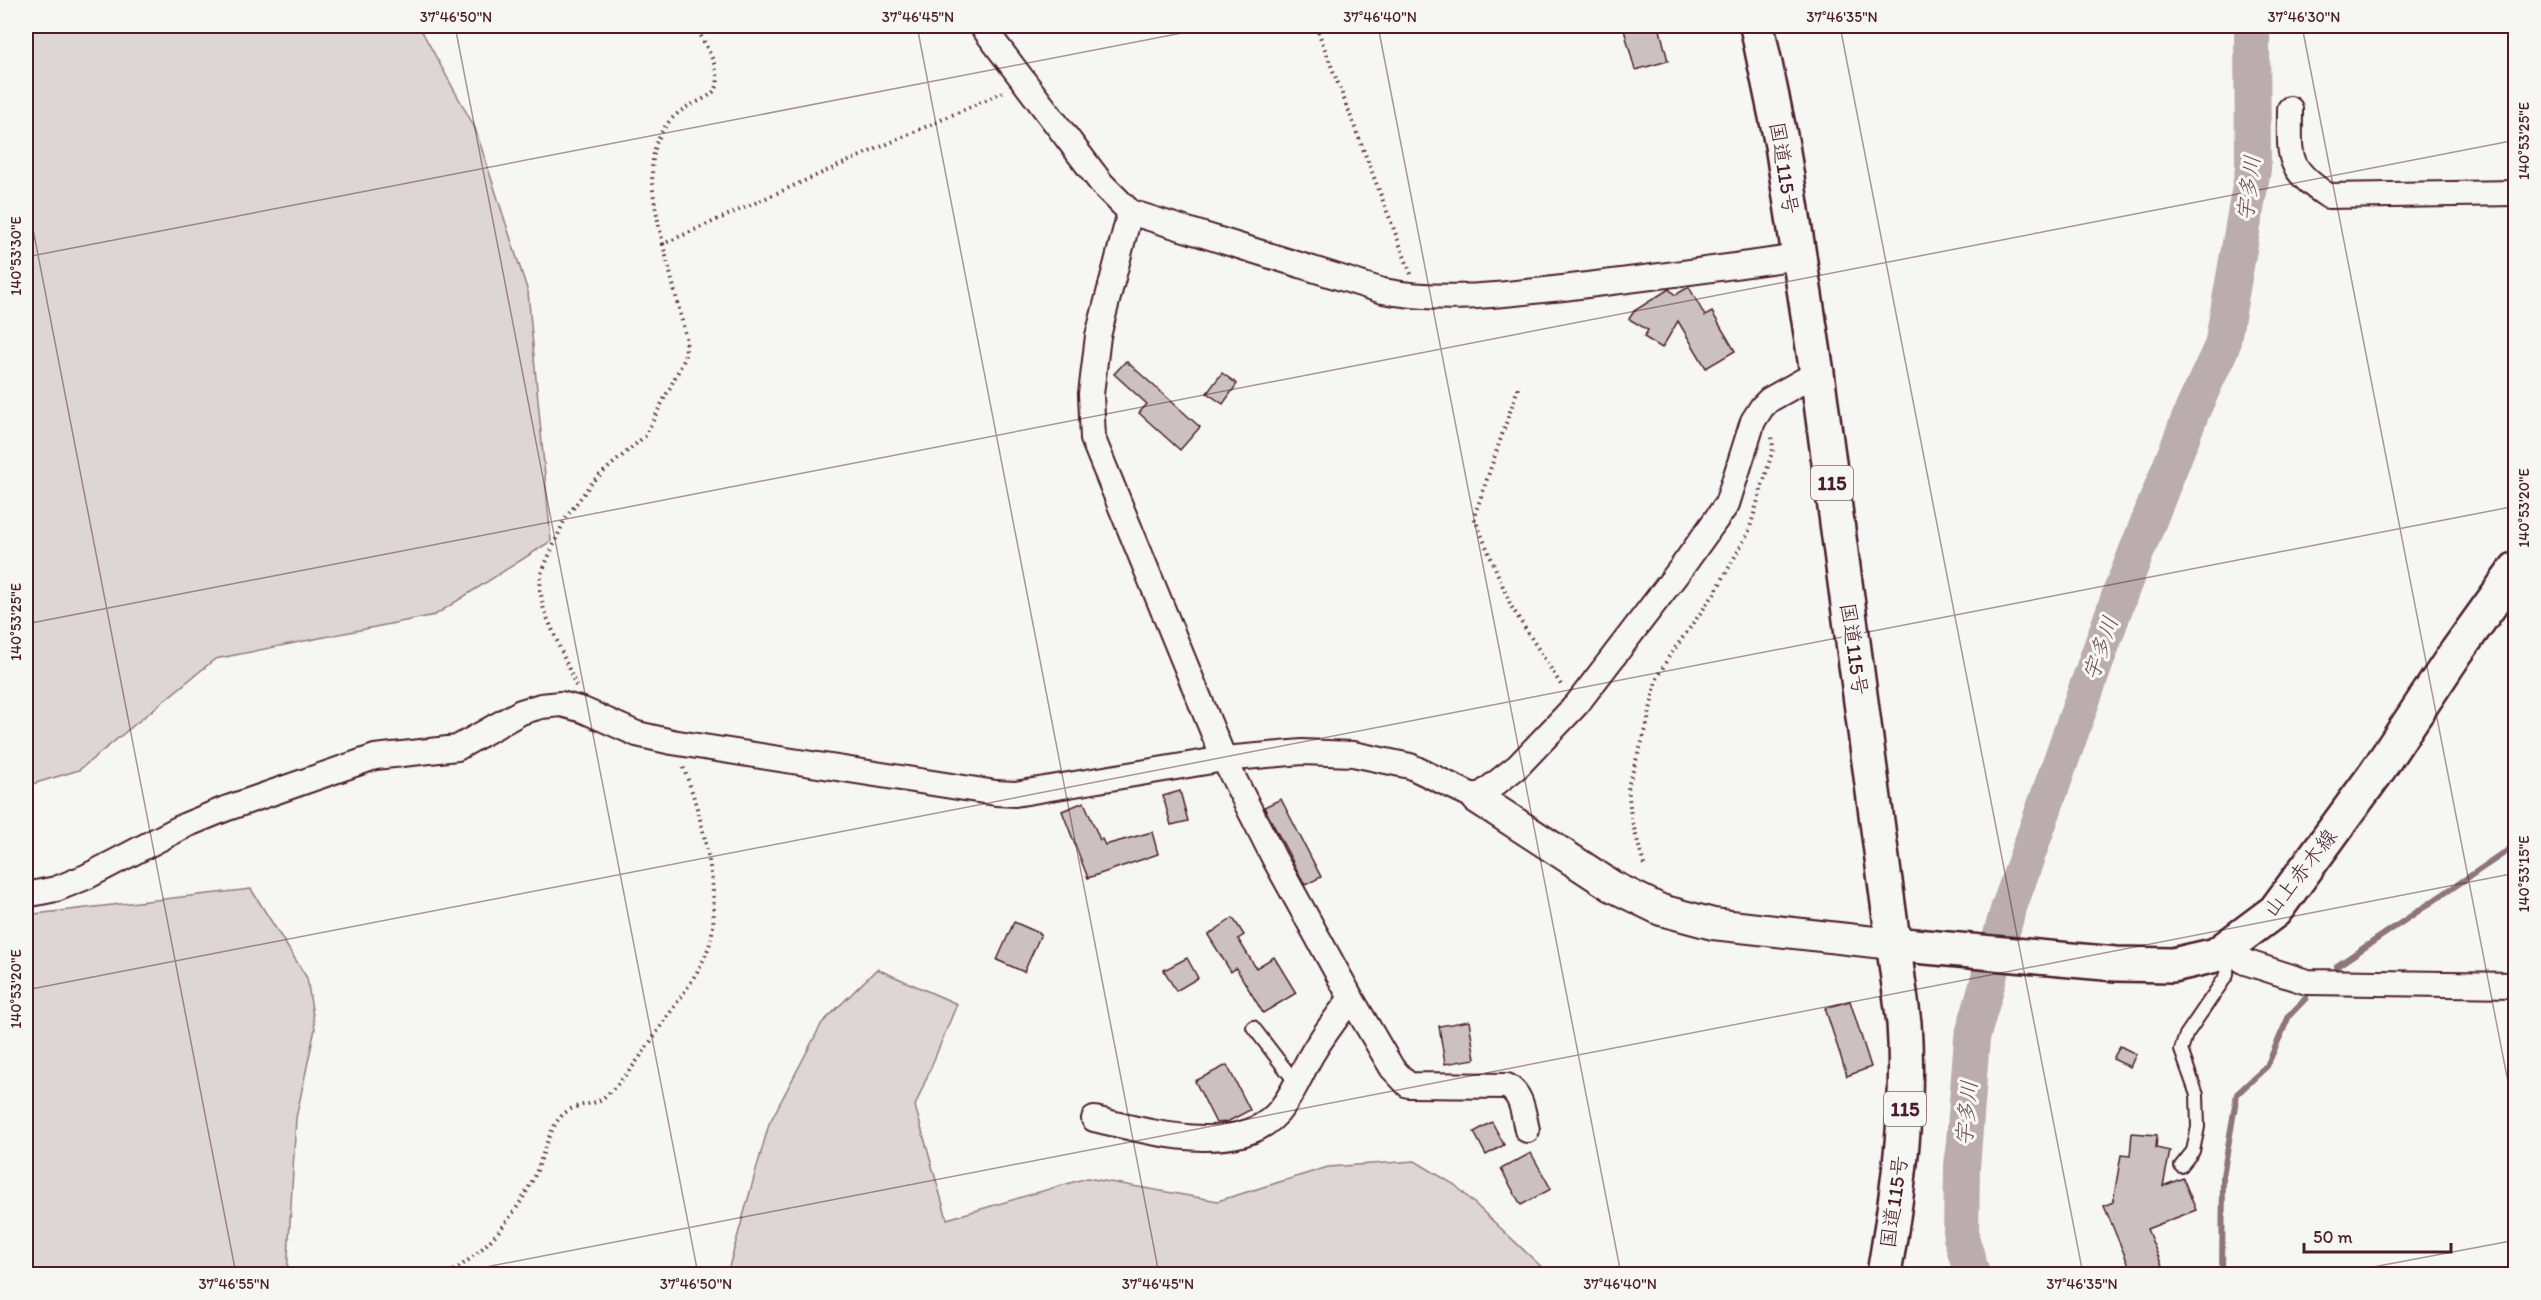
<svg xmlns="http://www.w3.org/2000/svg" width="2541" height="1300" font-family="Itim,'Klee One',sans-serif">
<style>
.green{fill:#ddd6d5;stroke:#947a80;stroke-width:1.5}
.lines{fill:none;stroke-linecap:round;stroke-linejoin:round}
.stream{stroke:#8e747a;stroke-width:6}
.river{stroke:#bbadae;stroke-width:36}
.building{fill:#ccc1c0;stroke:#4a1f2b;stroke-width:1.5}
.service-casing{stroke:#4a1f2b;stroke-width:16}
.minor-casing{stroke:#4a1f2b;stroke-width:28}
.tertiary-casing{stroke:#4a1f2b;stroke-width:34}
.secondary-casing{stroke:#4a1f2b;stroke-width:38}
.trunk-casing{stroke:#4a1f2b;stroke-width:38}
.path{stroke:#4a1f2b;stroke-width:4;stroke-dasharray:1.5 4.5;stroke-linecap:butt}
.service{stroke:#f6f6f2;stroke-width:12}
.minor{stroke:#f6f6f2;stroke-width:24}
.tertiary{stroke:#f6f6f2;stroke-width:30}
.secondary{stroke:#f6f6f2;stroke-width:33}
.trunk{stroke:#f6f6f2;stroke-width:33}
.ticks{fill:none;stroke:#4a1f2b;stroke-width:1.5;stroke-opacity:0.45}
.labels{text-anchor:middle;stroke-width:6;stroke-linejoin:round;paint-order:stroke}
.shield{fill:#f6f6f2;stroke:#7e6067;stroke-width:1.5}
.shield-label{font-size:20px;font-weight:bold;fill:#4a1f2b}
.street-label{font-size:21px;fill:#4a1f2b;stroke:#f6f6f2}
.water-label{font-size:22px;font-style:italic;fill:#6c4a52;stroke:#f6f6f2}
.neatline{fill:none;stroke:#4a1f2b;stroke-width:2}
.ticks-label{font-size:15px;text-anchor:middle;fill:#4a1f2b}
</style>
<rect width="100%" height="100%" fill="#f6f6f2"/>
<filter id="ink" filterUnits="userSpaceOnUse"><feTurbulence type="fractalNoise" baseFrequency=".0167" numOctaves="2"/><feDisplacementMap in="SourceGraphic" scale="12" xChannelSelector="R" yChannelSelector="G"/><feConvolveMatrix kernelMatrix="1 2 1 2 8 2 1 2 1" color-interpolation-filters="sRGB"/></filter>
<g filter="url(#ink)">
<g class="green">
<polygon points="26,26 419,26 475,128 528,292 551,541 435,615 215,659 79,770 26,786"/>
<polygon points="251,889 307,978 315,1029 296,1118 287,1274 26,1274 26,915"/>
<polygon points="877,969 957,1004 915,1106 947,1219 1087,1178 1218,1201 1328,1167 1415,1161 1455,1185 1549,1274 727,1274 769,1124 822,1023"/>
</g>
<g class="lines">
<g class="stream">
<polyline points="2337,966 2516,845"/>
<polyline points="2222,1274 2223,1176 2237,1094 2267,1066 2289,1016 2306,998"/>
</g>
<polyline class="river" points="1972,1274 1961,1237 1962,1167 1972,1038 2008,910 2121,591 2193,409 2222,346 2253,169 2252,26"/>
</g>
<g class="building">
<polygon points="1623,26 1659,26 1668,61 1635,70"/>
<polygon points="1689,287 1705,316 1712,312 1735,351 1706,368 1678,321 1662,348 1644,337 1648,330 1629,319 1634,311 1669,289 1675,295"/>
<polygon points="1126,361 1200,427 1180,450 1139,413 1147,404 1114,374"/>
<polygon points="1222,373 1237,384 1223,404 1207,393"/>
<polygon points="1180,791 1188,821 1171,825 1163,796"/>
<polygon points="1281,799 1321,877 1305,885 1264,807"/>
<polygon points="1084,802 1100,840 1102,839 1105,845 1152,832 1158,854 1088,878 1062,811"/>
<polygon points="1233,918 1244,935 1238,939 1256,968 1274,957 1296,993 1263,1013 1236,968 1231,972 1208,935"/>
<polygon points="1014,922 1041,934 1024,972 997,960"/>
<polygon points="1187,958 1198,978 1176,991 1164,970"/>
<polygon points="1850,1001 1871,1067 1847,1076 1825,1008"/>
<polygon points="1469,1021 1475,1059 1445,1064 1439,1026"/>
<polygon points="2120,1046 2136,1054 2130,1067 2113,1059"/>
<polygon points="1227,1065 1250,1110 1227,1122 1216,1123 1195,1081"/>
<polygon points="1492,1122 1504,1145 1486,1155 1474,1132"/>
<polygon points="2132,1133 2157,1135 2156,1148 2170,1151 2163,1186 2183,1178 2196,1210 2147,1229 2166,1275 2133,1275 2104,1206 2113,1202 2121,1155 2130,1156"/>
<polygon points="1531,1153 1551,1189 1521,1205 1501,1169"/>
</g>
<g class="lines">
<g class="service-casing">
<g id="service">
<polyline points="1253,1027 1296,1083"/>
<polyline points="2181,1166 2193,1151 2198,1127 2197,1095 2181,1050 2186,1035 2227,975 2228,952"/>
</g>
</g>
<g class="minor-casing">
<g id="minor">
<path d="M982,26L1102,184L1130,212L1383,291C1446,303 1507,294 1571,287C1647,278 1722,268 1798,257"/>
<path d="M2290,109C2290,158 2285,167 2328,196L2516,193"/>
<polyline points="26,895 56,889 86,877 186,825 225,809 375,757 457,748 521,712 541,706 561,704 583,710 637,734 672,742 996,793 1015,794 1224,759 1302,752 1353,754 1410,766 1477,798 1518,766 1577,704 1682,567 1727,504 1753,421 1762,407 1769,400 1817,373"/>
<polyline points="2227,948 2245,962 2307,982 2516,985"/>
<path d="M1351,998L1392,1068L1408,1085L1507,1086C1523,1095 1523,1114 1527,1130"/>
<path d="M1094,1119C1146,1131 1246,1161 1283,1106C1295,1090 1302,1071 1312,1054C1323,1035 1338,1016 1351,998L1274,858L1224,759L1093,439L1091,394L1098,336L1130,212"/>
</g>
</g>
<g class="tertiary-casing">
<polyline id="tertiary" points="1477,798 1612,886 1661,910 1713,924 1892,944"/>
</g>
<g class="secondary-casing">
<polyline id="secondary" points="1892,944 2116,964 2173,965 2216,955 2275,911 2376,773 2455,654 2516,569"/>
</g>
<g class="trunk-casing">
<path id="trunk" d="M1757,26L1782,145L1817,373L1904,1023C1910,1108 1898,1191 1884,1274"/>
</g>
<g class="path">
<polyline points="1316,26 1411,274"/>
<path d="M663,244C653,197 636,137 687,107C696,102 714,96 717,86C721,68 703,42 696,26"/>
<polyline points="1518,388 1474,517 1511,606 1563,688"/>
<polyline points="576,686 544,610 540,590 541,574 565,519 593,481 645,436 684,360 687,341 663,244 1006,91"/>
<polyline points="1644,865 1631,817 1628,786 1646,729 1656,681 1668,658 1715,593 1749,531 1773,449 1772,434"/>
<path d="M448,1274C486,1252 518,1213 536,1173C543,1156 548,1133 559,1119C573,1101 590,1108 603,1098C628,1077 647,1047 665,1020C681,996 700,973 709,946C724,900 700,808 682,764"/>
</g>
<use href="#service" class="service"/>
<use href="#minor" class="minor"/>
<use href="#tertiary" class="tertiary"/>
<use href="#secondary" class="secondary"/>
<use href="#trunk" class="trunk"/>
</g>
</g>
<path class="ticks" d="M455,26L698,1274M917,26L1159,1274M1378,26L1621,1274M1840,26L2083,1274M2302,26L2516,1123M26,193L236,1274M26,257L1218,26M26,624L2516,140M26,990L2516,506M450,1274L2516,873M2336,1274L2516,1240"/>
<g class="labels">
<g class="shield">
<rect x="1811" y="466" width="42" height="34" rx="4.5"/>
<rect x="1884" y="1092" width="42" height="34" rx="4.5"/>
</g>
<g class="shield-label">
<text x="1832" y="490">115</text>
<text x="1905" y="1116">115</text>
</g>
<g class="street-label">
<text transform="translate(1784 168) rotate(81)" y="7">国道115号</text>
<text transform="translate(1854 649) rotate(82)" y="7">国道115号</text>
<text transform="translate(2300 873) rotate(-52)" y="7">山上赤木線</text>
<text transform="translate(1894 1202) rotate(-82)" y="7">国道115号</text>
</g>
<g class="water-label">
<text transform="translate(2248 188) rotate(-83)" y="8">宇多川</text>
<text transform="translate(2100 648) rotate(-71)" y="8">宇多川</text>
<text transform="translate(1966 1113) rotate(-85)" y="8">宇多川</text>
</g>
</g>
<rect width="2541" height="1300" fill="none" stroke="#f6f6f2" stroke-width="66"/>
<path d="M2304 1243v9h147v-9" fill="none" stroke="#4a1f2b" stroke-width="3"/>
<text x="2313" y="1243" font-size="18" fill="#4a1f2b" stroke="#f6f6f2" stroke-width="4.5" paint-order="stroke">50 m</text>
<rect x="33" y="33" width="2475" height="1234" class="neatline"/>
<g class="ticks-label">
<text x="456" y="22">37°46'50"N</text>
<text x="918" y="22">37°46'45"N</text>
<text x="1380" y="22">37°46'40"N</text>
<text x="1842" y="22">37°46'35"N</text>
<text x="2304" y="22">37°46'30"N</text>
<text transform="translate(2524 141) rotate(-90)" y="5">140°53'25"E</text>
<text transform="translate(16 256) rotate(-90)" y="5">140°53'30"E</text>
<text transform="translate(2524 508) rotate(-90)" y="5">140°53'20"E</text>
<text transform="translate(16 622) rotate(-90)" y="5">140°53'25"E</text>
<text transform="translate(2524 874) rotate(-90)" y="5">140°53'15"E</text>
<text transform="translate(16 989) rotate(-90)" y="5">140°53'20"E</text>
<text x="234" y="1289">37°46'55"N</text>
<text x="696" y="1289">37°46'50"N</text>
<text x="1158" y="1289">37°46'45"N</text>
<text x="1620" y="1289">37°46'40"N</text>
<text x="2082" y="1289">37°46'35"N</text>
</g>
</svg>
